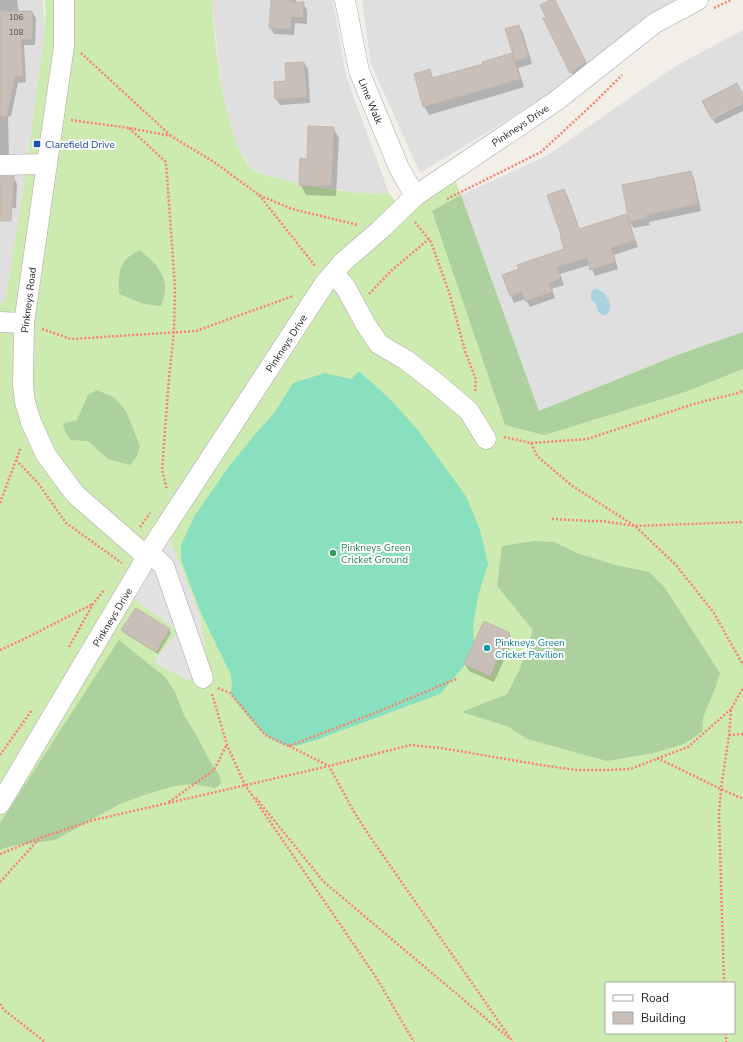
<svg xmlns="http://www.w3.org/2000/svg" width="743" height="1042" font-family="'Nunito Sans',sans-serif">
<style>
.residential{fill:#e0dfdf}
.grass{fill:#cdebb0;fill-rule:evenodd}
.forest{fill:#add19e}
.pitch{fill:#88e0be}
.parking{fill:#e2e2e2}
.water{fill:#aad3df}
.shadow{fill:#0003}
.building{fill:#c7bfb8;stroke:#c4b6ab}
.lines{fill:none;stroke-linecap:round;stroke-linejoin:round}
.minor-casing{stroke:#a9a9a9;stroke-width:21}
.path{stroke:#fa8072;stroke-width:2.5;stroke-dasharray:2 2;stroke-linecap:butt}
.minor{stroke:#fff;stroke-width:20}
.transit-dot{fill:#1a4fb4;stroke:#fff;stroke-width:1.5}
.leisure-dot{fill:#2e9e5b;stroke:#fff;stroke-width:1.5}
.culture-dot{fill:#0f9aa8;stroke:#fff;stroke-width:1.5}
.labels{text-anchor:middle;stroke-width:4;stroke-linejoin:round;paint-order:stroke}
.number-label{font-size:8px;fill:#4b4948}
.street-label{font-size:10px;fill:#222;stroke:#fff}
.transit-label{font-size:10px;fill:#164399;stroke:#fff;text-anchor:start}
.leisure-label{font-size:10px;fill:#27864d;stroke:#fff;text-anchor:start}
.culture-label{font-size:10px;fill:#0d838f;stroke:#fff;text-anchor:start}
</style>
<rect width="100%" height="100%" fill="#f2efe9"/>
<g class="residential">
<polygon points="0,0 43,0 46,45 5,310 0,310"/>
<polygon points="212,0 333,0 346,76 389,193 359,193 288,181 261,173 251,168 237,147 227,112 220,75"/>
<polygon points="362,0 676,0 671,3 573,80 420,173 371,64"/>
<polygon points="743,30 743,332 680,354 539,412 461,195 548,155 674,67"/>
</g>
<path class="grass" d="M45,0H212C215,42 219,85 231,126C236,140 240,156 250,167C260,179 341,191 359,193C369,194 379,193 389,193L400,208L454,176L539,411L680,354L743,332V1042H0V303H5C16,234 28,166 36,96C40,65 47,32 45,0ZM606,983H734V1033H606Z"/>
<g class="forest">
<polygon points="461,195 539,411 680,354 743,332 743,369 685,392 544,435 505,425 432,211"/>
<path d="M140,250C159,266 172,280 161,306L144,304L119,294C118,273 118,260 140,250Z"/>
<polygon points="97,390 115,398 126,411 140,446 137,456 130,465 108,459 88,441 71,440 66,433 63,424 77,420 88,395"/>
<polygon points="534,541 554,542 577,553 615,565 649,572 665,588 720,673 716,686 703,718 702,732 684,744 654,753 607,761 527,739 509,727 462,712 507,694 519,671 533,630 497,586 502,546"/>
<polygon points="119,640 165,677 175,692 184,715 195,733 211,763 220,776 221,784 215,788 194,784 174,786 147,794 120,804 55,840 11,846 0,850 0,823"/>
</g>
<path class="pitch" d="M359,371L391,400L417,429L466,496L480,530L488,564L478,596L473,627L475,653L440,694L316,740C308,742 297,747 288,746C264,742 245,711 230,693L232,688L231,675L200,611L181,560V545L195,515L230,465L253,437L275,412L293,383L325,373L351,379Z"/>
<polygon class="parking" points="170,539 200,616 206,657 189,681 153,662 178,631 131,597"/>
<path class="water" d="M594,289C606,289 616,307 606,315H603L598,312L596,304L591,300V292Z"/>
<g class="shadow">
<polygon points="0,0 17,0 19,12 32,12 36,18 35,45 24,45 26,82 18,83 11,116 8,117 9,160 0,161"/>
<polygon points="272,0 296,0 296,3 303,3 307,10 307,24 295,23 294,35 274,34 270,27"/>
<polygon points="552,0 554,0 558,6 590,70 575,79 544,18 547,17"/>
<polygon points="519,26 523,33 532,64 518,68 524,87 429,115 424,106 429,71 434,79 484,65 512,55 515,58"/>
<polygon points="304,63 308,69 310,103 280,105 276,99 287,82"/>
<polygon points="743,103 743,111 716,124 712,119"/>
<polygon points="333,128 339,138 336,196 306,195 300,184 308,160"/>
<polygon points="690,172 694,178 701,211 649,222 650,225 634,228 630,223 638,247 614,255 618,269 595,276 590,265 560,274 564,285 552,289 555,298 530,307 525,299 514,303 511,296 503,275 565,249 564,190 568,197 580,230 626,215 630,222 623,186"/>
<polygon points="0,177 13,177 17,184 16,208 0,206"/>
<polygon points="123,630 169,630 171,633 158,654 124,633"/>
<polygon points="509,633 513,640 494,682 469,671 465,664"/>
</g>
<g class="building">
<polygon points="271,0 292,0 292,2 304,2 303,17 291,17 291,29 269,28"/>
<polygon points="550,0 555,0 586,62 570,73 543,18 546,17 540,5"/>
<polygon points="0,11 32,11 32,39 21,39 23,76 15,76 7,116 0,116"/>
<polygon points="519,25 529,57 515,61 505,29"/>
<polygon points="512,53 520,79 423,107 414,74 430,69 432,78 483,64 482,62"/>
<polygon points="304,62 307,97 275,99 274,82 286,81 285,63"/>
<polygon points="737,83 743,95 743,102 711,118 702,101"/>
<polygon points="308,126 334,127 331,186 299,185 300,158 307,159"/>
<polygon points="691,171 698,204 646,215 647,218 629,222 622,185"/>
<polygon points="0,176 14,176 11,221 0,221"/>
<polygon points="564,189 579,229 626,214 635,240 611,248 615,262 590,270 587,258 557,267 561,278 549,283 552,292 525,301 522,292 510,296 502,275 519,269 517,265 564,249 560,235 561,235 547,195"/>
<polygon points="136,608 170,629 156,652 121,630"/>
<polygon points="484,621 510,633 490,676 464,664"/>
</g>
<g class="lines">
<g class="minor-casing">
<g id="minor">
<polyline points="64,0 64,46 24,323 23,385 25,402 31,422 46,455 75,494 146,556"/>
<polyline points="345,0 359,71 399,168 415,196"/>
<polyline points="0,165 47,164"/>
<polyline points="334,273 346,288 366,325 379,344 406,360 436,383 469,411 486,439"/>
<polyline points="0,322 24,323"/>
<polyline points="149,552 164,566 203,678"/>
<polyline points="0,804 138,572 149,552 325,283 344,261 380,230 415,196 556,101 655,23 698,0"/>
</g>
</g>
<g class="path">
<polyline points="714,8 731,0"/>
<polyline points="81,53 170,135"/>
<polyline points="71,120 129,128 171,136 214,162 259,195 292,209 358,225"/>
<polyline points="129,128 166,162 175,287 174,332 169,378 162,470 167,490"/>
<polyline points="259,195 316,267"/>
<polyline points="447,199 541,152 593,104 622,75"/>
<polyline points="415,222 431,242 450,295 465,351 476,380 475,392"/>
<polyline points="369,294 392,270 429,239"/>
<polyline points="42,329 71,339 196,331 293,296"/>
<polyline points="504,437 531,443 587,439 697,403 738,393 743,390"/>
<polyline points="531,443 537,456 571,485 635,526 676,565 714,613 743,665"/>
<polyline points="16,460 38,483 66,523 122,563"/>
<polyline points="0,503 21,447"/>
<polyline points="552,519 591,521 602,521 635,526 743,522"/>
<polyline points="140,527 150,513"/>
<polyline points="69,647 93,604 104,590"/>
<polyline points="0,650 20,641 93,604"/>
<polyline points="218,688 230,693 265,735 289,746 375,713 456,679"/>
<polyline points="212,694 227,745 245,785 376,977 414,1042"/>
<polyline points="729,735 743,734"/>
<polyline points="289,746 329,766 354,812 373,841 513,1042"/>
<polyline points="0,755 32,710"/>
<polyline points="657,758 721,789 743,799"/>
<polyline points="256,798 324,882 509,1038"/>
<polyline points="169,802 214,770 226,746"/>
<polyline points="0,854 40,838 94,820 329,766 410,745 441,748 541,765 576,770 608,770 630,769 688,747 731,709"/>
<polyline points="0,882 39,839"/>
<polyline points="724,983 719,815 721,789 729,735 731,709 743,688"/>
<polyline points="0,1004 4,1010 45,1042"/>
<polyline points="726,1033 726,1042"/>
</g>
<use href="#minor" class="minor"/>
</g>
<rect class="transit-dot" x="33" y="140" width="8" height="8" rx="2"/>
<circle class="leisure-dot" cx="333" cy="553" r="4"/>
<circle class="culture-dot" cx="487" cy="648" r="4"/>
<g class="labels">
<g class="number-label">
<text x="16" y="20">106</text>
<text x="16" y="35">108</text>
</g>
<g class="street-label">
<text transform="translate(371 101) rotate(68)" y="4">Lime Walk</text>
<text transform="translate(520 125) rotate(-34)" y="4">Pinkneys Drive</text>
<text transform="translate(28 300) rotate(-83)" y="4">Pinkneys Road</text>
<text transform="translate(286 343) rotate(-57)" y="4">Pinkneys Drive</text>
<text transform="translate(112 617) rotate(-59)" y="4">Pinkneys Drive</text>
</g>
<g class="transit-label">
<text x="45" y="148">Clarefield Drive</text>
</g>
<g class="leisure-label">
<text x="341" y="551">Pinkneys Green<tspan x="341" dy="12">Cricket Ground</tspan></text>
</g>
<g class="culture-label">
<text x="495" y="646">Pinkneys Green<tspan x="495" dy="12">Cricket Pavilion</tspan></text>
</g>
</g>
<rect x="605" y="982" width="130" height="52" fill="#ffffff" stroke="#a7a7a7"/>
<rect x="613" y="995" width="20" height="6" fill="#ffffff" stroke="#a7a7a7"/>
<text x="641" y="1002" font-size="12" fill="#222222">Road</text>
<rect x="613" y="1012" width="20" height="12" fill="#c7bfb8" stroke="#a7a7a7"/>
<text x="641" y="1022" font-size="12" fill="#222222">Building</text>
</svg>
